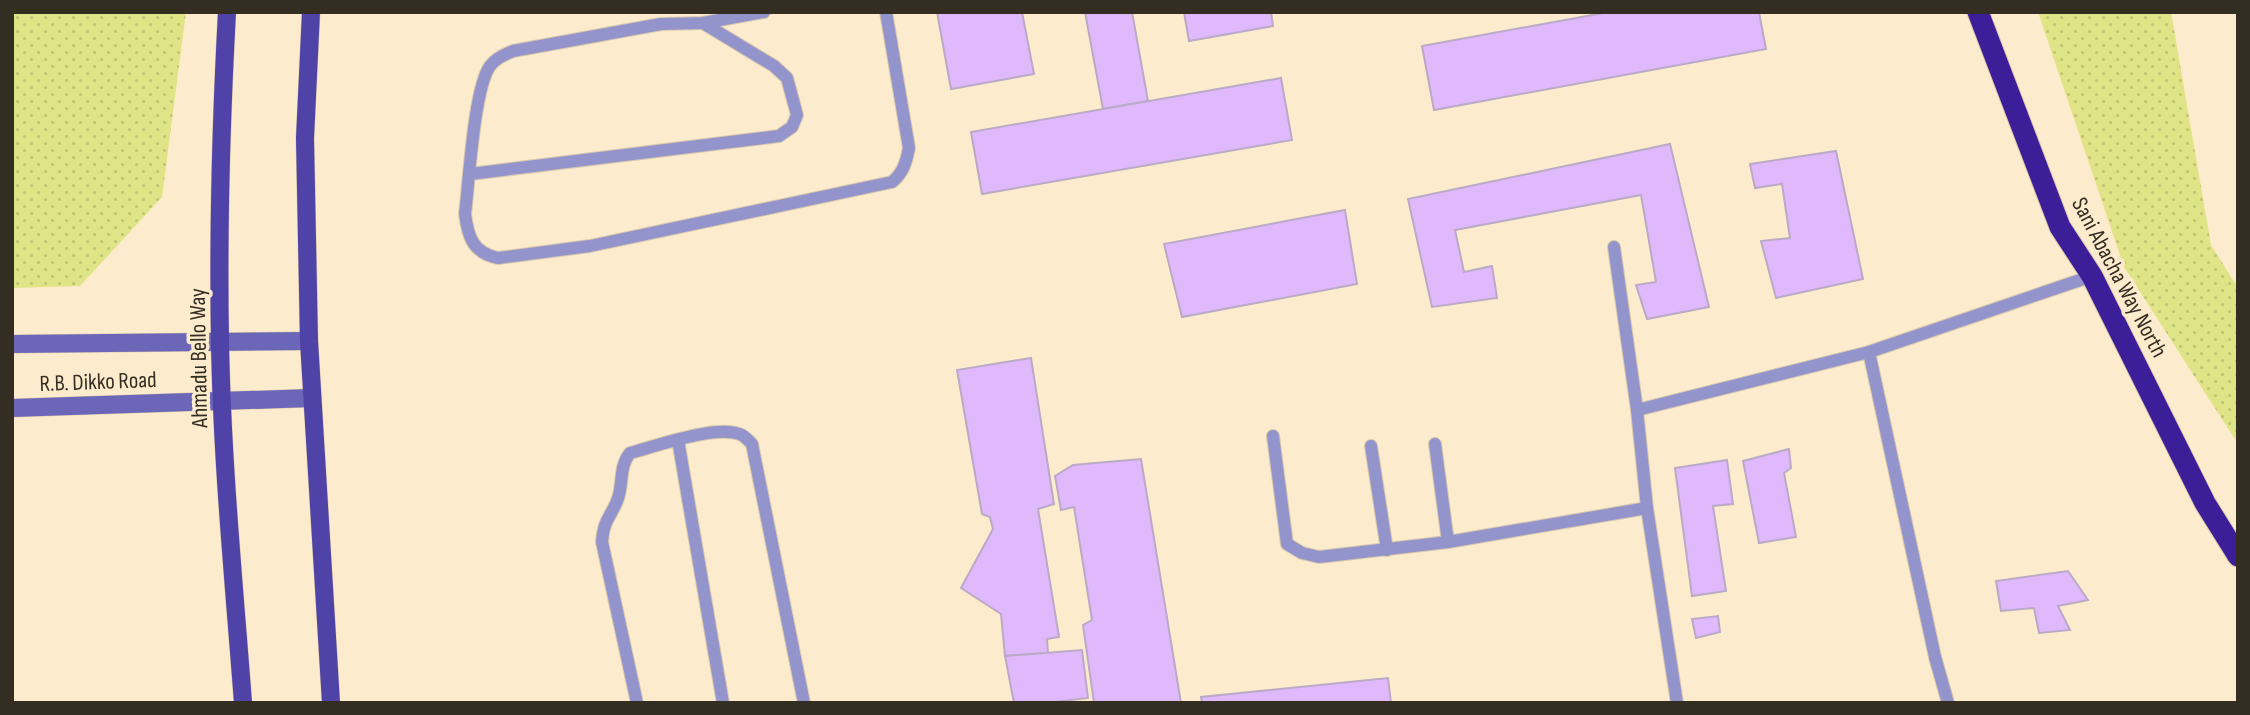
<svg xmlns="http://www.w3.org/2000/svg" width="2250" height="715" font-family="'Sofia Sans Condensed',sans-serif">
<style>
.grass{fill:url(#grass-dots)}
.building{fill:#dfb9fb;stroke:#baaac6;stroke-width:2}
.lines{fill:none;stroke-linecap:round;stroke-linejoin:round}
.lane-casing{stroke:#d9c9ae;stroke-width:14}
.secondary-casing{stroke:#d9c9ae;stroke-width:19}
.primary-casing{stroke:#d9c9ae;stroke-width:19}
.highway-casing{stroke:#d9c9ae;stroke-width:23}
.lane{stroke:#9494cc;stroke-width:12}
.secondary{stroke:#6b66b8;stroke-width:18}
.primary{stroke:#5043a8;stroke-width:18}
.highway{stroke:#3c1e99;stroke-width:21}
.labels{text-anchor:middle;stroke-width:7;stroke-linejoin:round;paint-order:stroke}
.street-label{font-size:23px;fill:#342e22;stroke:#fdebcd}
</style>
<defs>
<pattern id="grass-dots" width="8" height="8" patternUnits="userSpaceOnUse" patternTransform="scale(1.75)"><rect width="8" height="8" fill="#dfe586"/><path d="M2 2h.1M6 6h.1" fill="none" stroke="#c0c573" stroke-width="1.8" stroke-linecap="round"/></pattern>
</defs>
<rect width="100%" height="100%" fill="#fdebcd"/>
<g class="grass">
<polygon points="12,12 186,12 162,197 80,286 12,288"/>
<polygon points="2038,12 2171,12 2211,245 2238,288 2238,444 2124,267"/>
</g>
<g class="building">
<polygon points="937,12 1022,12 1034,74 951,89"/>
<polygon points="1085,12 1132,12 1148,101 1103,109"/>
<polygon points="1184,12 1271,12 1273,26 1189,41"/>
<polygon points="1609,12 1759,12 1766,49 1434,110 1422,46"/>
<polygon points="1281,78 1292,140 982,194 971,132"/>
<polygon points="1670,144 1709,307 1647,319 1636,285 1656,282 1641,195 1455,230 1464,272 1492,266 1497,298 1432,307 1408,199"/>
<polygon points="1836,151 1863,279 1776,298 1761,241 1790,238 1782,184 1755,188 1750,164"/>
<polygon points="1345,210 1357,284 1182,317 1164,244"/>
<polygon points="1031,358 1054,504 1038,509 1059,637 1047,639 1048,653 1005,656 1001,614 961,588 993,529 990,517 982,514 957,370"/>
<polygon points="1789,449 1791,468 1784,473 1796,537 1759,543 1743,461"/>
<polygon points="1141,459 1181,703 1094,703 1083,625 1092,620 1074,507 1061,510 1055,476 1073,465"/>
<polygon points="1727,460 1733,504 1713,506 1726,591 1692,596 1675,468"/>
<polygon points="2068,571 2088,600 2058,606 2070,630 2039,633 2034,608 2001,611 1996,581"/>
<polygon points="1718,616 1720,632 1696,638 1692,619"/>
<polygon points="1082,650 1088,698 1046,703 1014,703 1005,656"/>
<polygon points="1388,678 1391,703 1202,703 1201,697"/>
</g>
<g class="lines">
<g class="lane-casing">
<g id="lane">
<path d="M764,12L703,23L661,24L513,51C504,55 496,58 490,66C474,88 469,182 465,214C468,237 473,253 498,258L590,246L892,182C903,173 906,163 909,148L886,12"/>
<polyline points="470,174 779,136 792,127 797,115 787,78 774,66 703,23"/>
<polyline points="1614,247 1637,410 1869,352 2092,276"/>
<polyline points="1869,352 1935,657 1948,703"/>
<polyline points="1637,410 1647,508 1677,703"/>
<polyline points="1273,436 1287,544 1302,553 1319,557 1448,542 1647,508"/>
<polyline points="678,440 723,703"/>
<polyline points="1435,444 1448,542"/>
<polyline points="1371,446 1387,550"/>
<path d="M637,703L602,542C604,519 609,520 617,501C624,485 618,468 630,453C656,446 715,425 739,434C744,435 748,440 752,444L804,703"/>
</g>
</g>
<g class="secondary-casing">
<g id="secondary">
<polyline points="12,344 309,341"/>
<polyline points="12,408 311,398"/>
</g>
</g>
<g class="primary-casing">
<g id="primary">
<path d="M227,12C221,122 218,232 220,342C222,462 234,583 243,703"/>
<polyline points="311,12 305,138 309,341 331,703"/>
</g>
</g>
<g class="highway-casing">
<polyline id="highway" points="1978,12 2060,227 2092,276 2205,503 2238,556"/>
</g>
<use href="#lane" class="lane"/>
<use href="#secondary" class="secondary"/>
<use href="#primary" class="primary"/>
<use href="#highway" class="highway"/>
</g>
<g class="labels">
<g class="street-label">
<text transform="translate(2120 277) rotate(62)" y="8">Sani Abacha Way North</text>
<text transform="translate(198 358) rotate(-91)" y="8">Ahmadu Bello Way</text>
<text transform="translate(98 381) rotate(-2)" y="8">R.B. Dikko Road</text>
</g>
</g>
<rect width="2250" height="715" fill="none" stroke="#342e22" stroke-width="28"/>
</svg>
